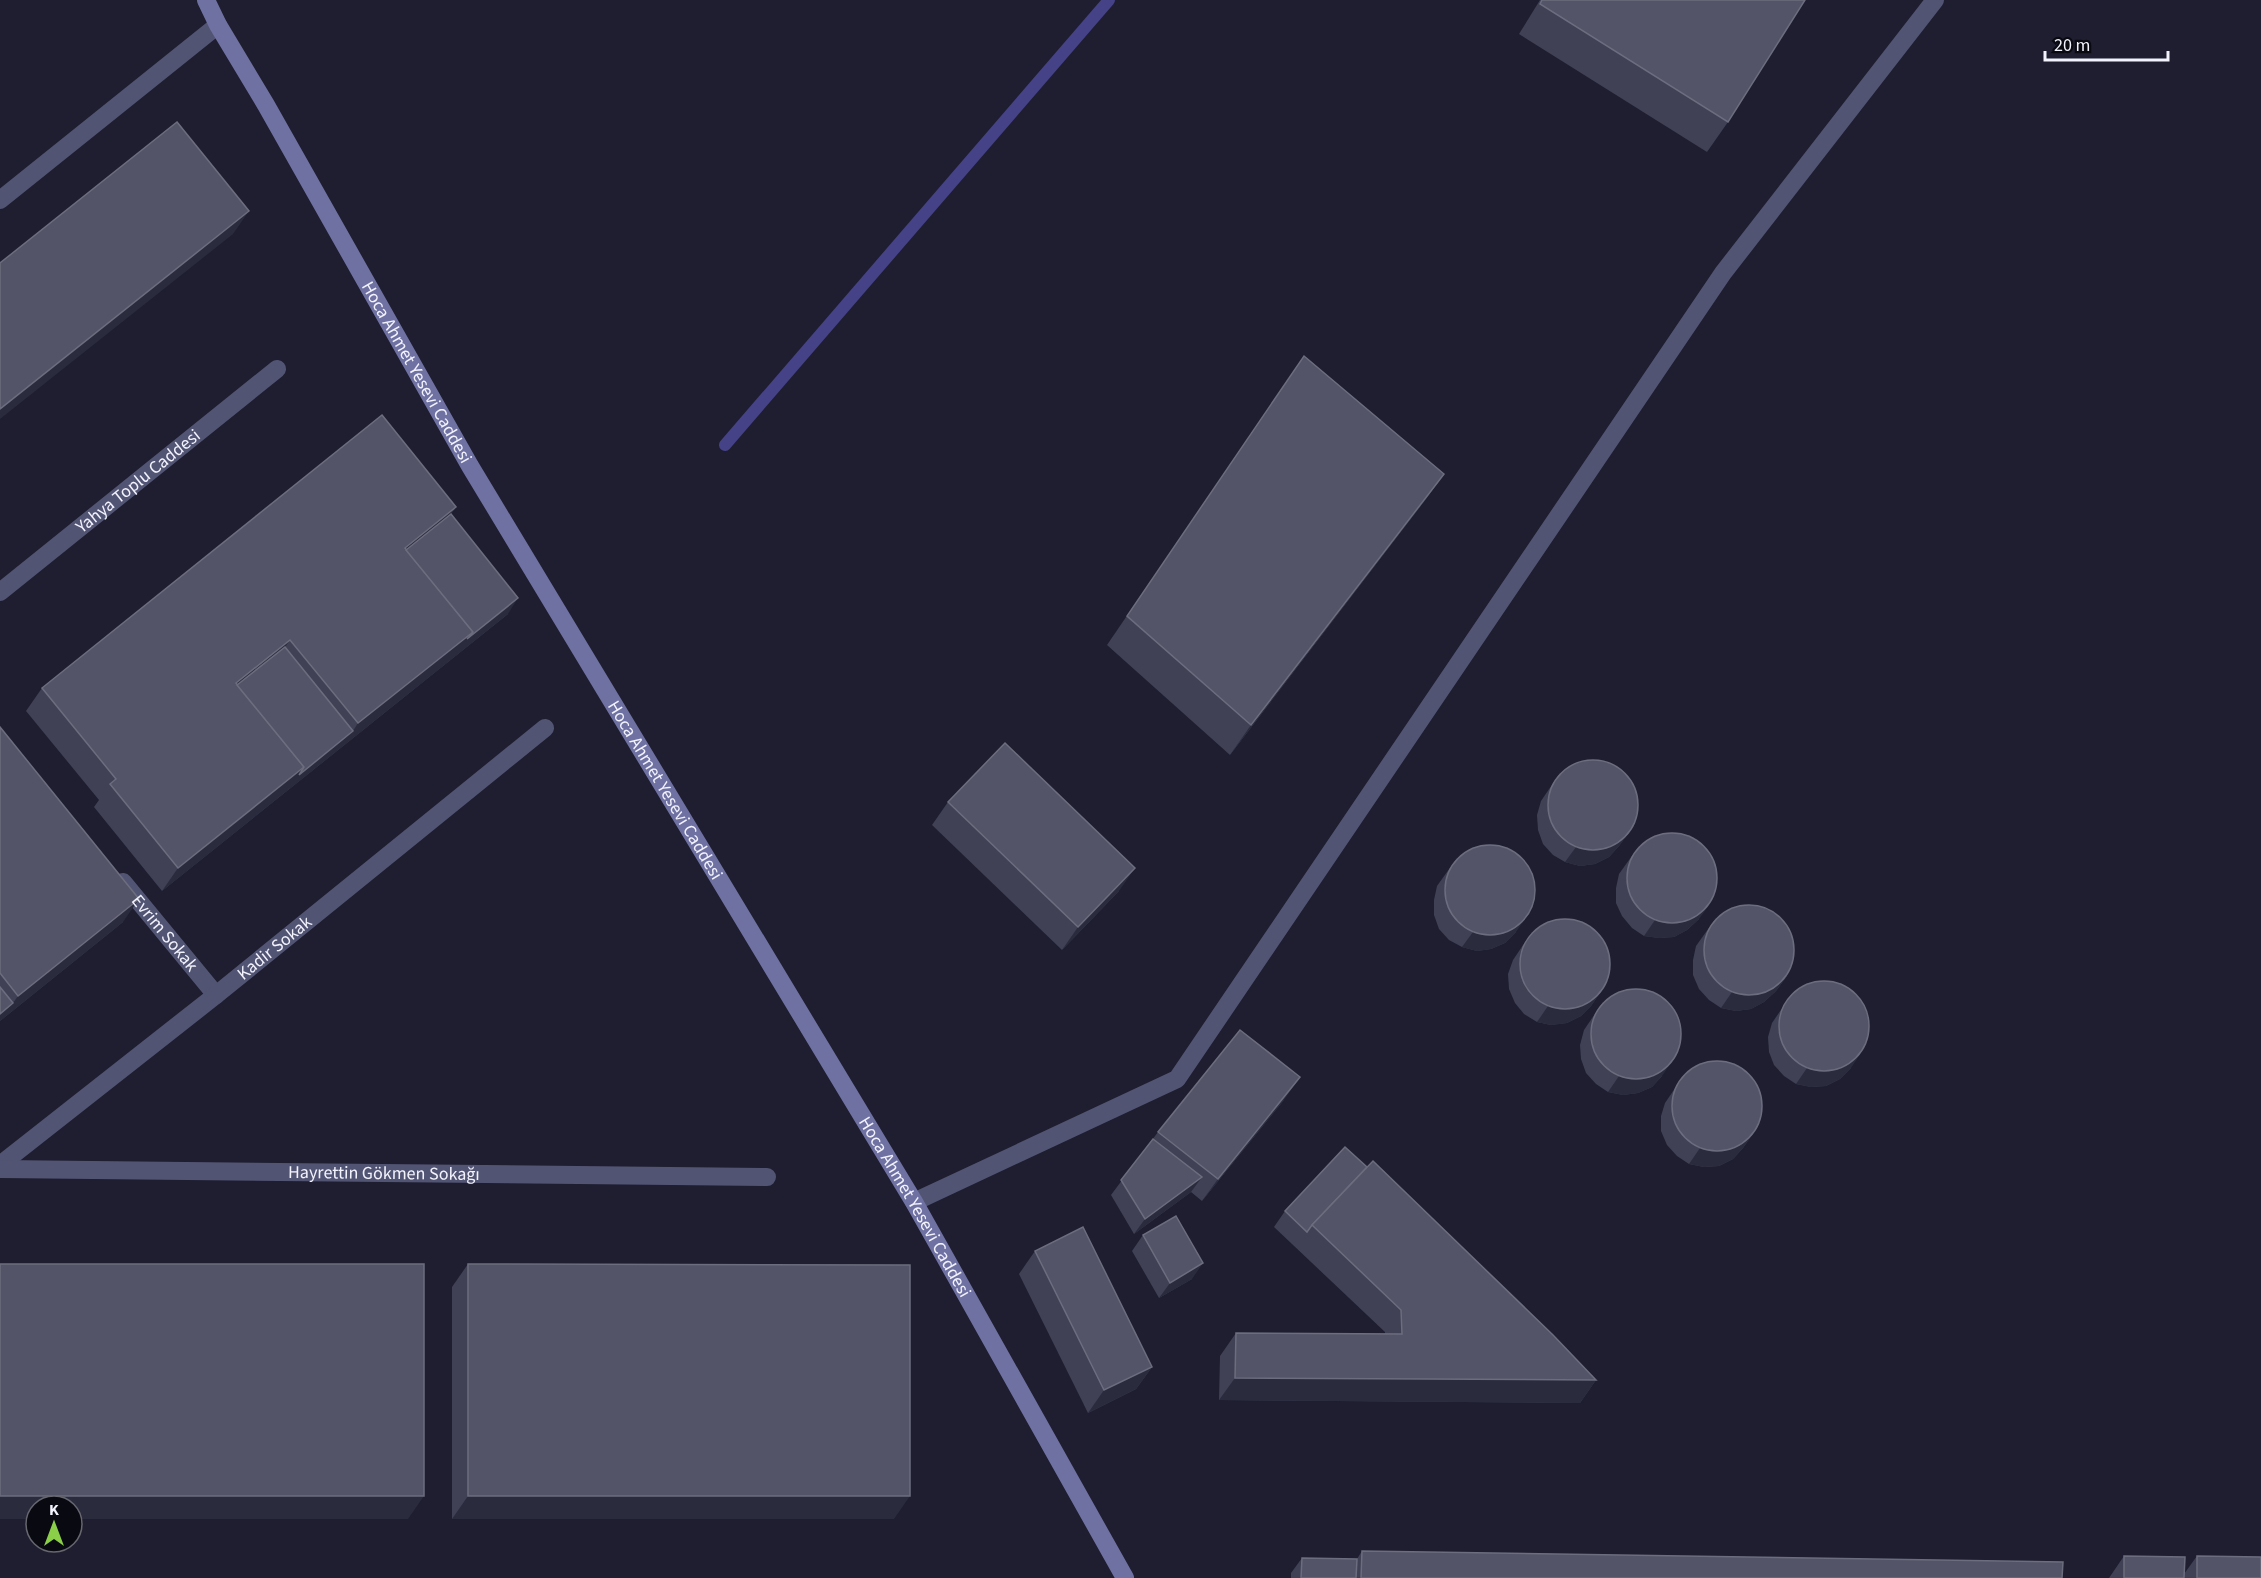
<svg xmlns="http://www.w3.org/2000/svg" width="2261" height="1578" font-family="'Source Sans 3',sans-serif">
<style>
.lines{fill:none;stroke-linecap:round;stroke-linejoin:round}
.stream{stroke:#454287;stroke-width:12}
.street{stroke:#525473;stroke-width:18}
.secondary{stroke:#6f71a2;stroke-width:18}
.wall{fill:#404155}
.shaded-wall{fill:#2b2b3e}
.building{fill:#535467;stroke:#6c6d7e;stroke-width:1.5}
.labels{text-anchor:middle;stroke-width:5;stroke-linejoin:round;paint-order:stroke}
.street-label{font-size:18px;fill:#f2f3fd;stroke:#090911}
</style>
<rect width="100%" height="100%" fill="#1e1e30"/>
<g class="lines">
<polyline class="stream" points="725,445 1109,0"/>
<g class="street">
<polyline points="0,200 218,25"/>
<path id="s1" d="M0,592L277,369"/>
<path id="s2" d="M123,882L216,995"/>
<path id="s3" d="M0,1165L216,995L545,728"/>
<path id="s4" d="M0,1169L767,1177"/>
<polyline points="914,1202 1177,1079 1723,273 1935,0"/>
</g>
<path class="secondary" id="s5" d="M206,0L218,25L266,105L470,466L914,1202L1125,1578"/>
</g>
<g class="wall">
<polygon points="1540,0 1805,0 1728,122 1707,152 1519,34"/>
<polygon points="1304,356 1444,474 1423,503 1230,755 1107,645"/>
<polygon points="456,507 451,514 508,614 162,891 94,807 99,800 26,711 42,688"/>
<polygon points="0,727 123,922 0,1021"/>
<polygon points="1560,773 1630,831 1619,846 1609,857 1595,864 1580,866 1565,862 1553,855 1543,844 1538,830 1537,815 1541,801"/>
<polygon points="948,802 1119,891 1062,950 932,825"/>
<polygon points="1639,846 1699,919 1687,930 1674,937 1659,938 1644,936 1632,928 1622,916 1616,903 1616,888 1619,874"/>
<polygon points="1457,858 1516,932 1505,943 1491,949 1477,951 1462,947 1449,940 1439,929 1434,915 1434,900 1437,886"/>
<polygon points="1716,918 1787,976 1776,991 1764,1002 1751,1009 1736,1011 1721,1008 1709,1000 1699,989 1693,975 1693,960 1696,946"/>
<polygon points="1532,932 1602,990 1591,1006 1581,1016 1567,1023 1551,1025 1537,1022 1524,1014 1515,1003 1509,989 1508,974 1513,960"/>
<polygon points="1791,995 1851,1068 1840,1079 1826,1086 1811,1087 1796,1084 1784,1076 1774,1065 1769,1052 1768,1037 1772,1023"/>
<polygon points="1603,1002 1662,1076 1652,1087 1638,1093 1623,1095 1608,1092 1596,1084 1586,1073 1581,1059 1580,1045 1584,1030"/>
<polygon points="1684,1075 1754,1132 1743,1148 1733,1159 1719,1166 1704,1167 1689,1164 1677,1156 1667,1145 1661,1131 1661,1116 1665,1103"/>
<polygon points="1284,1100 1202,1201 1191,1192 1134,1234 1111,1195 1158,1132"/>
<polygon points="1345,1147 1596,1380 1580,1403 1219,1400 1220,1356 1236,1333 1385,1334 1385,1332 1274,1227 1285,1211"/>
<polygon points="1143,1235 1192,1279 1159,1298 1132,1251"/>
<polygon points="1035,1251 1152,1367 1136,1389 1088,1413 1019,1274"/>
<polygon points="468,1264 894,1519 452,1519 452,1287"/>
<polygon points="1362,1551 2062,1578 1291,1578 1291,1573 1302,1558 1357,1559"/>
<polygon points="2124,1556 2184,1574 2197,1556 2261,1578 2109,1578"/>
</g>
<g class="shaded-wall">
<polygon points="249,211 233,234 0,419 0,409"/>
<polygon points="1444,474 1423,503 1230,755 1251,725"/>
<polygon points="456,507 440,529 403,559 405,548"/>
<polygon points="518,598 508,614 162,891 178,868 304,767 353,731 358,723 473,632"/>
<polygon points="290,640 274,663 234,694 236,683"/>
<polygon points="1630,831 1619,846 1609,857 1595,864 1580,866 1565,862 1576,847"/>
<polygon points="1135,868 1119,891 1062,950 1078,927"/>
<polygon points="139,899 123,922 0,1021 0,1014 13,1003 18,996"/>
<polygon points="1710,904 1699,919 1687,930 1674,937 1659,938 1644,936 1655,920"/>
<polygon points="1527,916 1516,932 1505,943 1491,949 1477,951 1462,947 1473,932"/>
<polygon points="1787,976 1776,991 1764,1002 1751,1009 1736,1011 1721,1008 1732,992"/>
<polygon points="1602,990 1591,1006 1581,1016 1567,1023 1551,1025 1537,1022 1548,1006"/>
<polygon points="1861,1053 1851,1068 1840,1079 1826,1086 1811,1087 1796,1084 1807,1068"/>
<polygon points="1673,1060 1662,1076 1652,1087 1638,1093 1623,1095 1608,1092 1619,1076"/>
<polygon points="1300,1077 1284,1100 1202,1201 1218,1179"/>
<polygon points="1754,1132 1743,1148 1733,1159 1719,1166 1704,1167 1689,1164 1700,1148"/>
<polygon points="1202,1177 1191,1192 1134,1234 1145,1219"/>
<polygon points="1203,1263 1192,1279 1159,1298 1170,1283"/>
<polygon points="1152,1367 1136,1389 1088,1413 1104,1390"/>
<polygon points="1235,1378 1596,1380 1580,1403 1219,1400"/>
<polygon points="0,1496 424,1496 408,1519 72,1519 72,1506 36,1506 36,1519 0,1519"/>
<polygon points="468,1496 910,1496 894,1519 452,1519"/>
</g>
<g class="building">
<polygon points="1542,0 1805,0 1728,122 1540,4"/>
<polygon points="177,122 249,211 0,409 0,263"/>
<polygon points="1304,356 1444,474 1251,725 1127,616"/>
<polygon points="382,415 456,507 405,548 473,632 358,723 290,640 236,683 304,767 178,868 110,784 116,779 42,688"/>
<polygon points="451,514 518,598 467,639 473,632 406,550"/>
<polygon points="285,647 353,731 299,775 304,767 237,685"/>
<polygon points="0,727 139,899 18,996 0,973"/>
<polygon points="1005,743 1135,868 1078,927 948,802"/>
<circle cx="1593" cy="805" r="45"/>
<circle cx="1672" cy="878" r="45"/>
<circle cx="1490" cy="890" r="45"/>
<circle cx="1749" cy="950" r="45"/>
<circle cx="1565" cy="964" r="45"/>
<circle cx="1824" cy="1026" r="45"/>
<polygon points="0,987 13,1003 0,1014"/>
<circle cx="1636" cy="1034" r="45"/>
<polygon points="1240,1030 1300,1077 1218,1179 1158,1132"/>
<circle cx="1717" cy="1106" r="45"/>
<polygon points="1153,1139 1202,1177 1145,1219 1121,1180"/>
<polygon points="1345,1147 1367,1167 1312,1225 1307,1232 1285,1211"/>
<polygon points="1373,1161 1553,1335 1596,1380 1235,1378 1236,1333 1402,1334 1401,1310 1312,1225"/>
<polygon points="1176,1216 1203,1263 1170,1283 1143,1235"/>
<polygon points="1083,1227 1152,1367 1104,1390 1035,1251"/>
<rect x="0" y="1264" width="424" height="232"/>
<polygon points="468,1264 910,1265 910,1496 468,1496"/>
<polygon points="1362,1551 2063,1562 2062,1578 1361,1578"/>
<polygon points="2124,1556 2185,1557 2184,1578 2124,1578"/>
<polygon points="2197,1556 2261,1557 2261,1578 2197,1578"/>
<polygon points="1302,1558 1357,1559 1356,1578 1301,1578"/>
</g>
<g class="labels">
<g class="street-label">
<text dy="6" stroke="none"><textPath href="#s5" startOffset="428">Hoca Ahmet Yesevi Caddesi</textPath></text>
<text dy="6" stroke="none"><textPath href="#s1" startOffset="177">Yahya Toplu Caddesi</textPath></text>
<text dy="6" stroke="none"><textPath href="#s5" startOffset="914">Hoca Ahmet Yesevi Caddesi</textPath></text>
<text dy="6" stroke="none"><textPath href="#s2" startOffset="66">Evrim Sokak</textPath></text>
<text dy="6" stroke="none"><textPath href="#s3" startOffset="350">Kadir Sokak</textPath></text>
<text dy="6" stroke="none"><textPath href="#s4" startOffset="384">Hayrettin Gökmen Sokağı</textPath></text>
<text dy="6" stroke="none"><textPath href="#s5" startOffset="1400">Hoca Ahmet Yesevi Caddesi</textPath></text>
</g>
</g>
<g transform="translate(54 1524)"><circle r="28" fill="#090911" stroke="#66676f" stroke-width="1.5"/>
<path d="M0-4.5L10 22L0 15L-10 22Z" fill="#8bce47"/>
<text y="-9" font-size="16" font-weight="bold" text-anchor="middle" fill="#f2f3fd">K</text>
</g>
<path d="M2045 51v9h123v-9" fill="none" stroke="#f2f3fd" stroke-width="3"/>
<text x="2054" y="51" font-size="18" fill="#f2f3fd" stroke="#090911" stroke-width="4.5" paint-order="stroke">20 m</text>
</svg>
